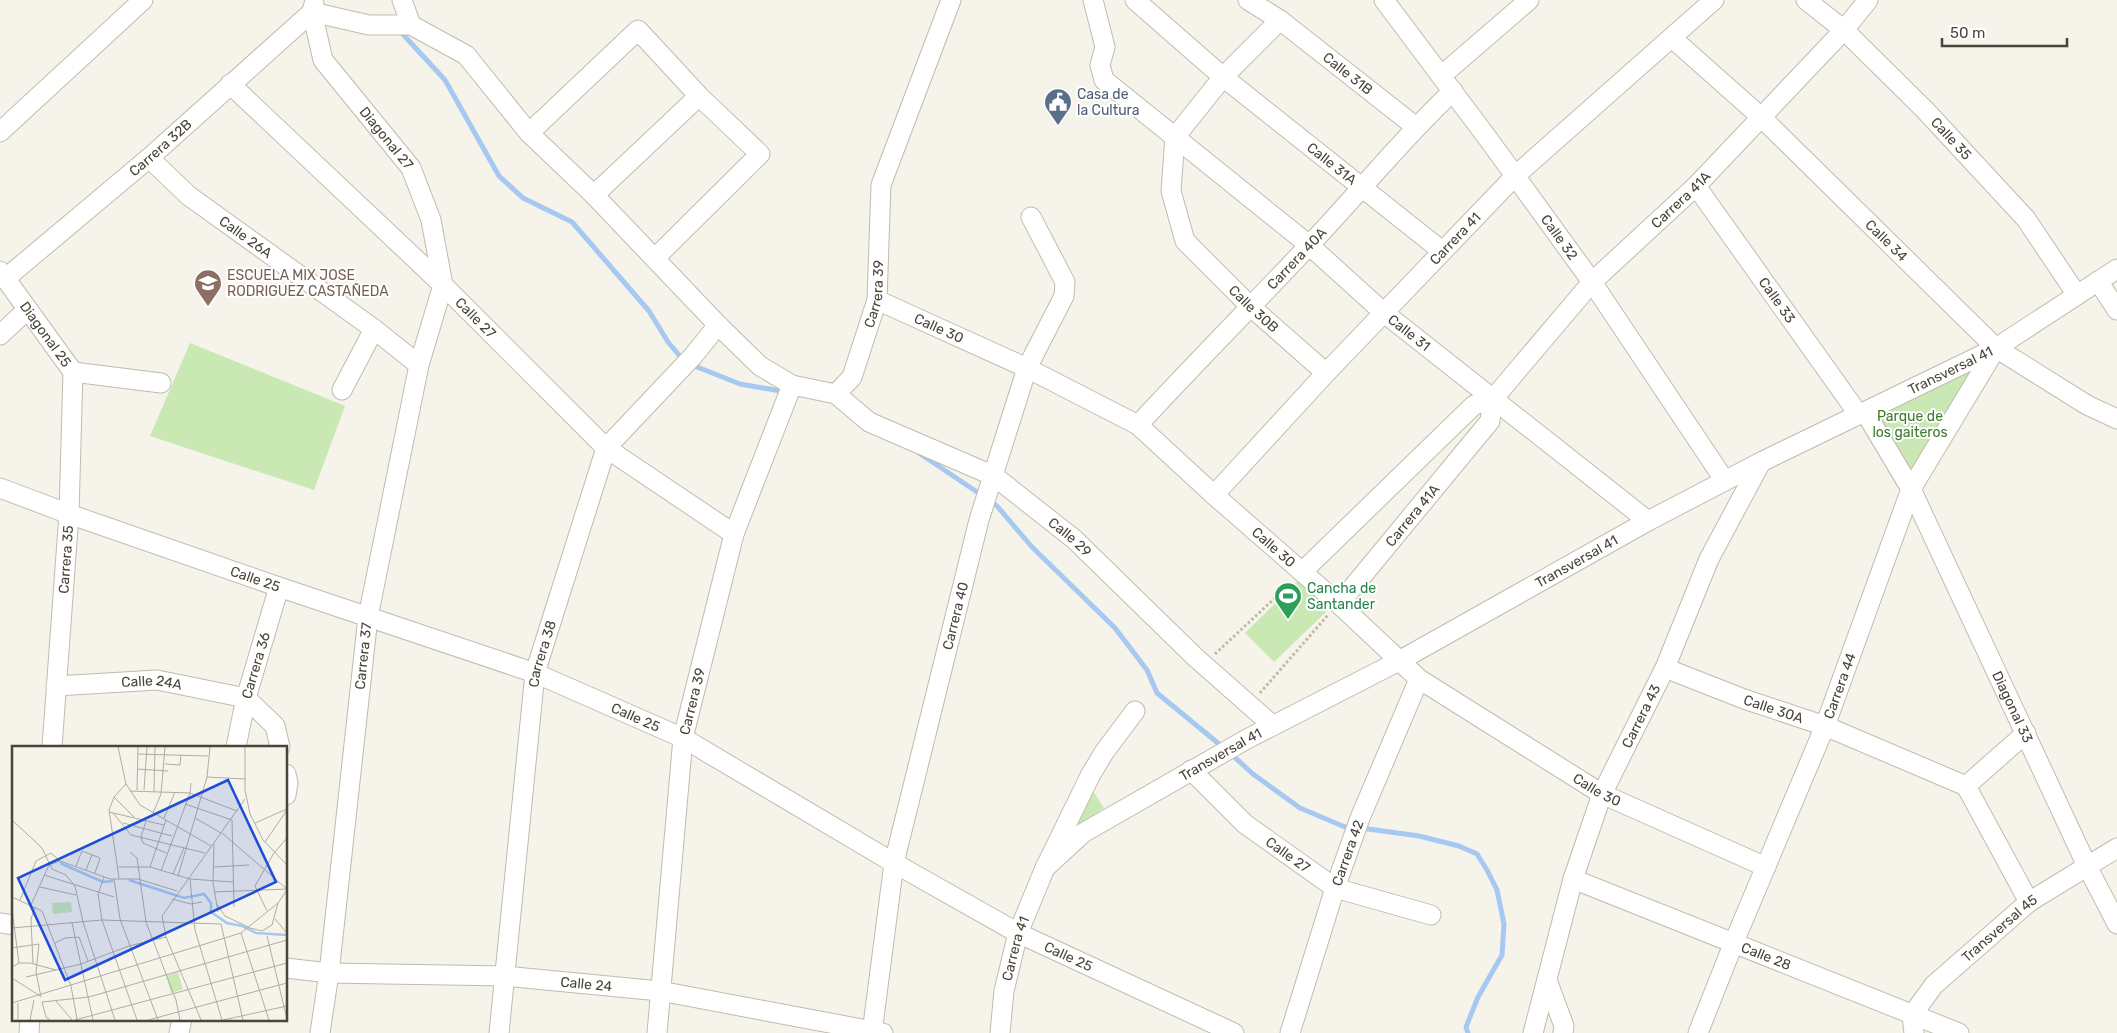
<svg xmlns="http://www.w3.org/2000/svg" width="2117" height="1033" font-family="Rubik,sans-serif">
<style>
.green{fill:#c9e8b3}
.lines{fill:none;stroke-linecap:round;stroke-linejoin:round}
.stream{stroke:#a7c8f1;stroke-width:5}
.minor-casing{stroke:#c0bcac;stroke-width:21}
.path{stroke:#c2ba9d;stroke-width:3;stroke-dasharray:2.5 2.5;stroke-linecap:butt}
.minor{stroke:#fff;stroke-width:19}
.labels{text-anchor:middle;stroke-width:4;stroke-linejoin:round;paint-order:stroke}
.street-label{font-size:14px;fill:#494538;stroke:#fff}
.service-label{font-size:14px;fill:#4e5e75;stroke:#fff;text-anchor:start}
.education-label{font-size:14px;fill:#785e54;stroke:#fff;text-anchor:start}
.park-label{font-size:14px;fill:#3d7b2a;stroke:#fff}
.leisure-label{font-size:14px;fill:#27864d;stroke:#fff;text-anchor:start}
.inset-river{fill:none;stroke:#a7c8f1;stroke-width:2.5}
.inset-road{fill:none;stroke:#b0ada3;stroke-width:1}
.view{fill:#1d4ed8;fill-opacity:0.15;stroke:#1d4ed8;stroke-width:2.5}
.inset-edge{fill:none;stroke:#494538;stroke-width:2.5}
</style>
<rect width="100%" height="100%" fill="#f5f3ea"/>
<g class="green">
<polygon points="190,343 345,406 314,490 150,436"/>
<polygon points="1976,364 1909,473 1875,412"/>
<polygon points="1301,578 1330,608 1274,662 1245,633"/>
<polygon points="1091,788 1104,808 1069,832"/>
</g>
<g class="lines">
<g class="stream">
<polyline points="399,30 445,80 499,176 523,198 572,222 649,311 668,342 684,361"/>
<polyline points="692,365 740,384 786,392"/>
<polyline points="919,453 983,496"/>
<polyline points="990,501 997,506 1032,547 1115,628 1147,670 1157,693 1224,748"/>
<polyline points="1231,754 1253,774 1300,808 1345,827 1352,827"/>
<polyline points="1361,828 1419,836 1459,846 1477,854 1487,870 1497,890 1504,924 1502,955 1478,997 1466,1027 1468,1033"/>
</g>
<g class="minor-casing">
<g id="minor">
<polyline points="402,0 411,25"/>
<path id="s1" d="M1093,0L1105,47L1100,65L1104,80L1309,245L1383,312L1648,521"/>
<path id="s2" d="M1135,0L1223,77L1442,251"/>
<path id="s3" d="M1248,0L1280,20L1416,127"/>
<path id="s4" d="M1384,0L1489,140L1592,282L1725,481"/>
<path id="s5" d="M1806,0L1844,30L1925,110L2026,219L2077,295"/>
<path id="s6" d="M314,4L312,12L323,60L411,168L431,220L443,285L419,365L368,617L329,973L320,1033"/>
<path id="s7" d="M1280,20L1223,77L1175,137L1171,191L1185,241L1250,306L1326,373"/>
<path id="s8" d="M1672,38L1761,117L1996,348L2087,405L2117,419"/>
<polyline points="1441,76 1529,0"/>
<path id="s9" d="M230,84L443,285L606,448L734,534"/>
<polyline points="0,132 143,0"/>
<polyline points="529,133 638,30 699,96 760,154 655,258"/>
<path id="s10" d="M149,158L189,196L374,329L419,365"/>
<path id="s11" d="M1696,186L1859,415"/>
<polyline points="594,195 699,96"/>
<path id="s12" d="M0,271L73,372"/>
<path id="s13" d="M6,278L149,158L312,12L369,25H411L466,55L529,133L594,195L718,325L760,366L792,385L836,394L869,422L994,476L1074,539L1195,657L1272,725"/>
<polyline points="2098,281 2117,310"/>
<path id="s14" d="M877,300L1027,368L1138,425L1214,495L1339,604L1419,679L1602,794L1766,867"/>
<polyline points="0,335 27,310"/>
<polyline points="73,372 161,383"/>
<polyline points="342,390 374,329"/>
<path id="s15" d="M836,394L852,377L877,300L881,185L951,0"/>
<path id="s16" d="M1865,412L1911,489L2087,866L2117,924"/>
<path id="s17" d="M1138,425C1196,362 1257,301 1316,238C1362,189 1404,137 1453,91"/>
<path id="s18" d="M0,488L69,514L279,587L535,673L683,738L894,863L1018,933L1234,1033"/>
<path id="s19" d="M1214,495L1326,373L1515,176L1714,0"/>
<path id="s20" d="M1302,572L1474,405L1493,399L1592,282L1696,186L1844,30L1868,0"/>
<path id="s21" d="M1339,604L1490,421L1493,399"/>
<path id="s22" d="M1665,668L1744,699L1825,726L1966,786"/>
<path id="s23" d="M56,686L157,680L246,698L275,726L280,747"/>
<path id="s24" d="M52,747L69,514L73,372"/>
<path id="s25" d="M236,747L246,698L279,587"/>
<path id="s26" d="M1191,770L1245,824L1335,888L1431,915"/>
<polyline points="286,774 288,783 286,795"/>
<polyline points="1966,786 2029,902"/>
<polyline points="1966,786 2026,733"/>
<path id="s27" d="M1045,868L1083,833L1247,739L1399,661L1648,521L1761,462L1996,348L2117,269"/>
<path id="s28" d="M1573,879L1959,1033"/>
<polyline points="0,923 14,925"/>
<path id="s29" d="M286,968L329,973L504,976L660,991L883,1033"/>
<polyline points="1547,980 1564,1026 1563,1033"/>
<polyline points="29,1033 30,1019"/>
<polyline points="179,1033 182,1019"/>
<path id="s30" d="M499,1033L535,673L606,448L693,356L718,325"/>
<path id="s31" d="M657,1033L683,738L734,534L792,385"/>
<path id="s32" d="M872,1033L894,863L979,520L1027,368L1064,296L1065,282L1031,217"/>
<path id="s33" d="M1000,1033L1004,991L1018,933L1045,868L1091,774L1105,751L1135,711"/>
<path id="s34" d="M1290,1033L1335,888L1360,818L1419,679"/>
<path id="s35" d="M1533,1033L1573,879L1602,794L1665,668L1709,559L1761,462"/>
<path id="s36" d="M1698,1033L1734,942L1825,726L1911,489L1996,348"/>
<path id="s37" d="M1914,1033L1912,1015L1934,985L2029,902L2117,848"/>
</g>
</g>
<g class="path">
<polyline points="1215,654 1291,583"/>
<polyline points="1260,693 1328,615"/>
</g>
<use href="#minor" class="minor"/>
</g>
<defs>
<g id="civic-pin" transform="scale(1.4375)"><path d="M0 17L-7.5 6A9.5 9.5 0 1 1 7.5 6Z" fill="#5c6f8a" stroke="#fff"/><path d="M-.6-6.5H3V-4.5H.6V-3L4-1V1h2V6H-6V1h2V-1L-.6-3ZM-1.2 2.5V6h2.4V2.5Z" fill="#fff"/></g>
<g id="school-pin" transform="scale(1.4375)"><path d="M0 17L-7.5 6A9.5 9.5 0 1 1 7.5 6Z" fill="#8d6e63" stroke="#fff"/><path d="M0-5L7-2L0 1L-7-2ZM-4 1L0 2.5L4 1V4Q0 6-4 4Z" fill="#fff"/></g>
<g id="stadium-pin" transform="scale(1.4375)"><path d="M0 17L-7.5 6A9.5 9.5 0 1 1 7.5 6Z" fill="#2e9e5b" stroke="#fff"/><path d="M0-5a6.5 5 0 1 0 0 10a6.5 5 0 1 0 0-10ZM-3.5-1.8h7v3.6h-7Z" fill="#fff"/></g>
</defs>
<g fill-rule="evenodd">
<use href="#civic-pin" x="1058" y="102"/>
<use href="#school-pin" x="208" y="283"/>
<use href="#stadium-pin" x="1288" y="596"/>
</g>
<g class="labels">
<g class="street-label">
<text dy="5" stroke="none"><textPath href="#s3" startOffset="124">Calle 31B</textPath></text>
<text dy="5" stroke="none"><textPath href="#s6" startOffset="158">Diagonal 27</textPath></text>
<text dy="5" stroke="none"><textPath href="#s5" startOffset="201">Calle 35</textPath></text>
<text dy="5" stroke="none"><textPath href="#s13" startOffset="202">Carrera 32B</textPath></text>
<text dy="5" stroke="none"><textPath href="#s2" startOffset="256">Calle 31A</textPath></text>
<text dy="5" stroke="none"><textPath href="#s20" startOffset="534">Carrera 41A</textPath></text>
<text dy="5" stroke="none"><textPath href="#s10" startOffset="125">Calle 26A</textPath></text>
<text dy="5" stroke="none"><textPath href="#s4" startOffset="295">Calle 32</textPath></text>
<text dy="5" stroke="none"><textPath href="#s19" startOffset="352">Carrera 41</textPath></text>
<text dy="5" stroke="none"><textPath href="#s8" startOffset="295">Calle 34</textPath></text>
<text dy="5" stroke="none"><textPath href="#s17" startOffset="230">Carrera 40A</textPath></text>
<text dy="5" stroke="none"><textPath href="#s15" startOffset="110">Carrera 39</textPath></text>
<text dy="5" stroke="none"><textPath href="#s11" startOffset="140">Calle 33</textPath></text>
<text dy="5" stroke="none"><textPath href="#s7" startOffset="360">Calle 30B</textPath></text>
<text dy="5" stroke="none"><textPath href="#s9" startOffset="339">Calle 27</textPath></text>
<text dy="5" stroke="none"><textPath href="#s14" startOffset="68">Calle 30</textPath></text>
<text dy="5" stroke="none"><textPath href="#s1" startOffset="479">Calle 31</textPath></text>
<text dy="5" stroke="none"><textPath href="#s12" startOffset="78">Diagonal 25</textPath></text>
<text dy="5" stroke="none"><textPath href="#s27" startOffset="1035">Transversal 41</textPath></text>
<text dy="5" stroke="none"><textPath href="#s21" startOffset="115">Carrera 41A</textPath></text>
<text dy="5" stroke="none"><textPath href="#s13" startOffset="1356">Calle 29</textPath></text>
<text dy="5" stroke="none"><textPath href="#s14" startOffset="472">Calle 30</textPath></text>
<text dy="5" stroke="none"><textPath href="#s24" startOffset="188">Carrera 35</textPath></text>
<text dy="5" stroke="none"><textPath href="#s27" startOffset="615">Transversal 41</textPath></text>
<text dy="5" stroke="none"><textPath href="#s18" startOffset="271">Calle 25</textPath></text>
<text dy="5" stroke="none"><textPath href="#s32" startOffset="426">Carrera 40</textPath></text>
<text dy="5" stroke="none"><textPath href="#s30" startOffset="382">Carrera 38</textPath></text>
<text transform="translate(363 656) rotate(-84)" y="5">Carrera 37</text>
<text dy="5" stroke="none"><textPath href="#s25" startOffset="84">Carrera 36</textPath></text>
<text dy="5" stroke="none"><textPath href="#s23" startOffset="96">Calle 24A</textPath></text>
<text dy="5" stroke="none"><textPath href="#s36" startOffset="375">Carrera 44</textPath></text>
<text dy="5" stroke="none"><textPath href="#s31" startOffset="334">Carrera 39</textPath></text>
<text dy="5" stroke="none"><textPath href="#s16" startOffset="330">Diagonal 33</textPath></text>
<text dy="5" stroke="none"><textPath href="#s22" startOffset="116">Calle 30A</textPath></text>
<text dy="5" stroke="none"><textPath href="#s35" startOffset="336">Carrera 43</textPath></text>
<text dy="5" stroke="none"><textPath href="#s18" startOffset="676">Calle 25</textPath></text>
<text dy="5" stroke="none"><textPath href="#s27" startOffset="210">Transversal 41</textPath></text>
<text dy="5" stroke="none"><textPath href="#s14" startOffset="878">Calle 30</textPath></text>
<text dy="5" stroke="none"><textPath href="#s34" startOffset="189">Carrera 42</textPath></text>
<text dy="5" stroke="none"><textPath href="#s26" startOffset="129">Calle 27</textPath></text>
<text dy="5" stroke="none"><textPath href="#s37" startOffset="142">Transversal 45</textPath></text>
<text dy="5" stroke="none"><textPath href="#s33" startOffset="86">Carrera 41</textPath></text>
<text dy="5" stroke="none"><textPath href="#s28" startOffset="208">Calle 28</textPath></text>
<text dy="5" stroke="none"><textPath href="#s18" startOffset="1171">Calle 25</textPath></text>
<text dy="5" stroke="none"><textPath href="#s29" startOffset="301">Calle 24</textPath></text>
</g>
<g class="service-label">
<text x="1077" y="99">Casa de<tspan x="1077" dy="16">la Cultura</tspan></text>
</g>
<g class="education-label">
<text x="227" y="280">ESCUELA MIX JOSE<tspan x="227" dy="16">RODRIGUEZ CASTAÑEDA</tspan></text>
</g>
<g class="park-label">
<text x="1910" y="421">Parque de<tspan x="1910" dy="16">los gaiteros</tspan></text>
</g>
<g class="leisure-label">
<text x="1307" y="593">Cancha de<tspan x="1307" dy="16">Santander</tspan></text>
</g>
</g>
<g transform="translate(12 746)">
<rect width="275" height="275" fill="#f5f3ea"/>
<path d="M59,156L60,166L41,168L40,157ZM166,226L171,243L159,247L154,230Z" fill="#c9e8b3"/>
<path class="inset-river" d="M48,117L91,136L101,135M117,134L172,152L192,148L199,157V166L215,177L230,180L244,187L275,189"/>
<path class="inset-road" d="M106,1L114,38L128,59L199,100M233,1V44L238,68L251,94L275,119M126,8L196,10M153,18L168,19L169,9M125,23L156,25M195,31L233,33M125,44L126,1M132,44L135,1M118,45L178,47L225,65M142,45L143,1M102,51L122,71M173,58L220,74L222,161M97,66L152,79M101,67L119,89L193,107M141,67L149,48L153,1M152,72L163,46M183,72L209,87M0,74L30,102L40,123L54,129L63,140L71,176L103,274M134,75L129,91L131,97L154,107M111,77L160,90M243,77L275,63M210,87L275,143M253,96L275,64M202,98L201,136L206,166M118,106L125,112L134,176L164,254L168,274M64,120L70,105L88,112L83,127M107,121H138L178,133L221,136M138,121L154,74M202,121L237,119M74,124L80,109M149,125L178,47L179,37M161,128L172,102M32,129L102,151M166,130L195,31L198,1M92,131L86,148L90,174L125,274M107,132L97,64L102,51L114,38M102,133L108,173L146,274M178,133L183,184L210,274M28,141L64,149M202,146L275,143M0,151L30,165M160,153L179,158L190,156M8,154L24,115L39,107L48,115M204,157L213,170L238,182L250,185L260,179L266,157L275,144M19,159L37,119L48,115L98,133H126L165,145M0,164L7,217M30,165L59,240L65,273M255,165L243,140L262,107L275,92M263,173L275,187M60,177L81,274M0,182L90,174L209,178L231,274M229,187L257,274M255,190L275,273M43,197L53,192L67,191L76,215M0,202L27,198L24,226L29,251M21,218L19,173L23,161M0,221L7,217H18L44,224M14,231L69,218L117,200L154,191M0,232L28,250M44,255L60,274M30,256L77,251L275,194M30,256L34,271L38,274M0,257L229,187L266,157M6,274V257M18,274L22,254M63,274L275,217M136,274L275,237M189,274L154,191L150,170L233,53M211,274L275,260"/>
<path class="view" d="M216,34L264,136L53,234L6,132Z"/>
<rect width="275" height="275" class="inset-edge"/>
</g>
<path d="M1942 38v8h125v-8" fill="none" stroke="#494538" stroke-width="2.5"/>
<text x="1950" y="38" font-size="15" fill="#494538" stroke="#ffffff" stroke-width="4" paint-order="stroke">50 m</text>
</svg>
